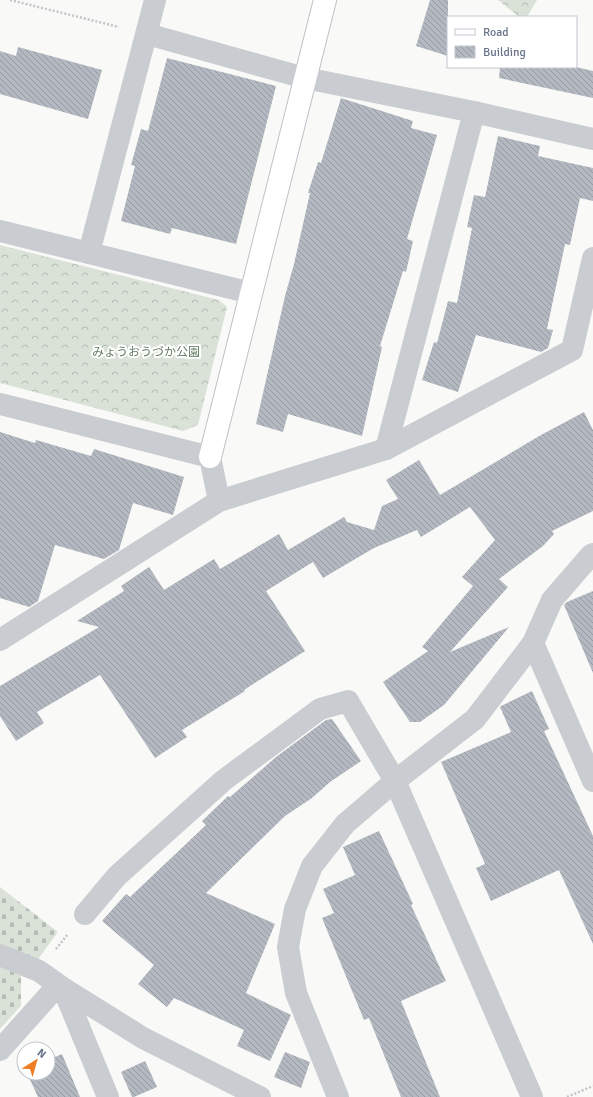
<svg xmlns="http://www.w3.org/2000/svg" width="593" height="1097" font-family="Signika,'Noto Sans JP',sans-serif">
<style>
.forest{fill:url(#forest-crowns)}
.cemetery{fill:url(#cemetery-stones)}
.building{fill:url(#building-back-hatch)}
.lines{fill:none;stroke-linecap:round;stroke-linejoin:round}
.secondary-casing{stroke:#bec1c7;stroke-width:24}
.path{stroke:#c3c4c7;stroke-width:2.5;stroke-dasharray:2 2;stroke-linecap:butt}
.street{stroke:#c9ccd0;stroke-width:22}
.secondary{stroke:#fff;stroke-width:22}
.labels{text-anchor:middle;stroke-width:4;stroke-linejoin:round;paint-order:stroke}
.park-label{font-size:12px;fill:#627b62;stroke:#fff}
</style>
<defs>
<pattern id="forest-crowns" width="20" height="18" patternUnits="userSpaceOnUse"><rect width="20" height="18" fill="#dae2d8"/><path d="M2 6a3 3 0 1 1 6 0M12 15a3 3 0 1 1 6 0" fill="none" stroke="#b5bcb5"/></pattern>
<pattern id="cemetery-stones" width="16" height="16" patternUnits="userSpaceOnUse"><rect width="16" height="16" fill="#dae2d8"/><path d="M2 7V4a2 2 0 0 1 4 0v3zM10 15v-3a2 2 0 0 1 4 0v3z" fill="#b5bcb5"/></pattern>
<pattern id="building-back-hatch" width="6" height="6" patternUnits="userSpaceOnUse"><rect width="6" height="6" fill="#b4b9c1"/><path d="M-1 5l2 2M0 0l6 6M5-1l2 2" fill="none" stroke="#969ba3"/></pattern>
</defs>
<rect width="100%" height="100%" fill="#f9faf7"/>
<g class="forest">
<polygon points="498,0 537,0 527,17 519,17"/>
<polygon points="0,245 219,300 227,307 198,425 183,431 0,383"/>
</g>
<g class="cemetery">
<polygon points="0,887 58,932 36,962 0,949"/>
<polygon points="0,960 21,975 21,1006 0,1029"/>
</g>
<g class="building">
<polygon points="430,0 448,0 448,56 416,46"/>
<polygon points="18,47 102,70 88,119 0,94 0,51 16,56"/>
<polygon points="167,58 276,86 236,244 172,228 170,234 121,221 135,166 131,165 141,129 148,131"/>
<polygon points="500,67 576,67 593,71 593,98 499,78"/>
<polygon points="341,98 413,121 411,128 437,135 407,239 413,241 406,272 403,271 380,346 382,347 362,436 288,414 283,432 256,424 285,296 294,264 310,193 308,193 318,162 321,163"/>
<polygon points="498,136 540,146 538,156 593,168 593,201 580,198 570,245 565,244 547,329 553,330 548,348 541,352 476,335 458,392 422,380 434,342 437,343 448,301 457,303 472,228 467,227 474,195 485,197"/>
<polygon points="584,412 593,430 593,511 552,531 554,534 543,546 499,579 508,587 450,652 509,627 444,705 420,722 410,722 383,682 428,651 422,647 473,586 462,577 495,540 470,507 421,537 417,530 374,548 323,578 313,562 266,591 305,651 244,690 245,691 182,730 187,737 155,758 100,675 37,712 44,723 16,741 0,716 0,686 99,627 77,621 124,591 121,586 149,567 164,590 214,559 220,569 279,534 288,550 344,517 347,522 374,530 382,506 398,499 386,480 419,460 440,495 541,435"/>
<polygon points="0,432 35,443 36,440 91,456 94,449 184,477 173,515 133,503 119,550 104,559 55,545 38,601 29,607 0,598"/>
<polygon points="593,591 593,673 564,605 567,602"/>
<polygon points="532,691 549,729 544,731 593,836 593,944 559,870 491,901 476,868 485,864 441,762 511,732 500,707 501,706"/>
<polygon points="332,719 361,761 330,782 312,798 285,816 206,893 275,924 246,993 291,1015 270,1061 237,1046 244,1030 174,998 167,1007 138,984 154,965 102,921 126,894 130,897 206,825 202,821 228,796 230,797 276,757 326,720"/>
<polygon points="379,831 413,904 411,905 446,981 401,1001 440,1097 401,1097 369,1018 364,1020 322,918 334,913 323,889 355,875 343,847"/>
<polygon points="285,1052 310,1062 301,1088 274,1077"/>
<polygon points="62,1054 80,1097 38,1097 27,1073 48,1073 48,1060"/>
<polygon points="145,1061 157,1087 134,1097 132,1097 121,1072"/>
</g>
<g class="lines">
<g class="secondary-casing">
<polyline id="secondary" points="210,457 325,0"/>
</g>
<g class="path">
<polyline points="10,0 119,27"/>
<polyline points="56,949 68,934"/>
<polyline points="567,1097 593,1086"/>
</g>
<g class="street">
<polyline points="147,34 305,78 474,112 593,139"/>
<polyline points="0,231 251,293"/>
<polyline points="89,253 155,0"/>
<polyline points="0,404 210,457 219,501"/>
<polyline points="386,449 474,112"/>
<polyline points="0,640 219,501 386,449 572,350 593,258"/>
<polyline points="533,643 593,781"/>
<polyline points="85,914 117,876 224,780 320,709 348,701 395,781 532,1097"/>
<polyline points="0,955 39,971 63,988 143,1038 260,1097"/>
<polyline points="0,1050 50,994 63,988 108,1097"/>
<polyline points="338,1097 296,993 288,947 295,909 312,866 345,824 395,781 475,719 533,643 552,600 591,555 593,554"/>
</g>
<use href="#secondary" class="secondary"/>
</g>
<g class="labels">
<g class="park-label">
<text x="146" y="356">みょうおうづか公園</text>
</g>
</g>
<rect x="447" y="16" width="130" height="52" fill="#ffffff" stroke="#c2c7d0"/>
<rect x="455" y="29" width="20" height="6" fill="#ffffff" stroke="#c2c7d0"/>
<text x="483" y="36" font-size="12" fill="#67738a">Road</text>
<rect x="455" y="46" width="20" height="12" fill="url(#building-back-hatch)" stroke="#c2c7d0"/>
<text x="483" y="56" font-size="12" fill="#67738a">Building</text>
<g transform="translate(36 1061) rotate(37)"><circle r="19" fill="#ffffff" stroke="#c2c7d0"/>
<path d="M0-3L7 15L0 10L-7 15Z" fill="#ee7d23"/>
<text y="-6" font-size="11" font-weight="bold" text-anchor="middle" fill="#67738a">N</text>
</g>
</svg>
